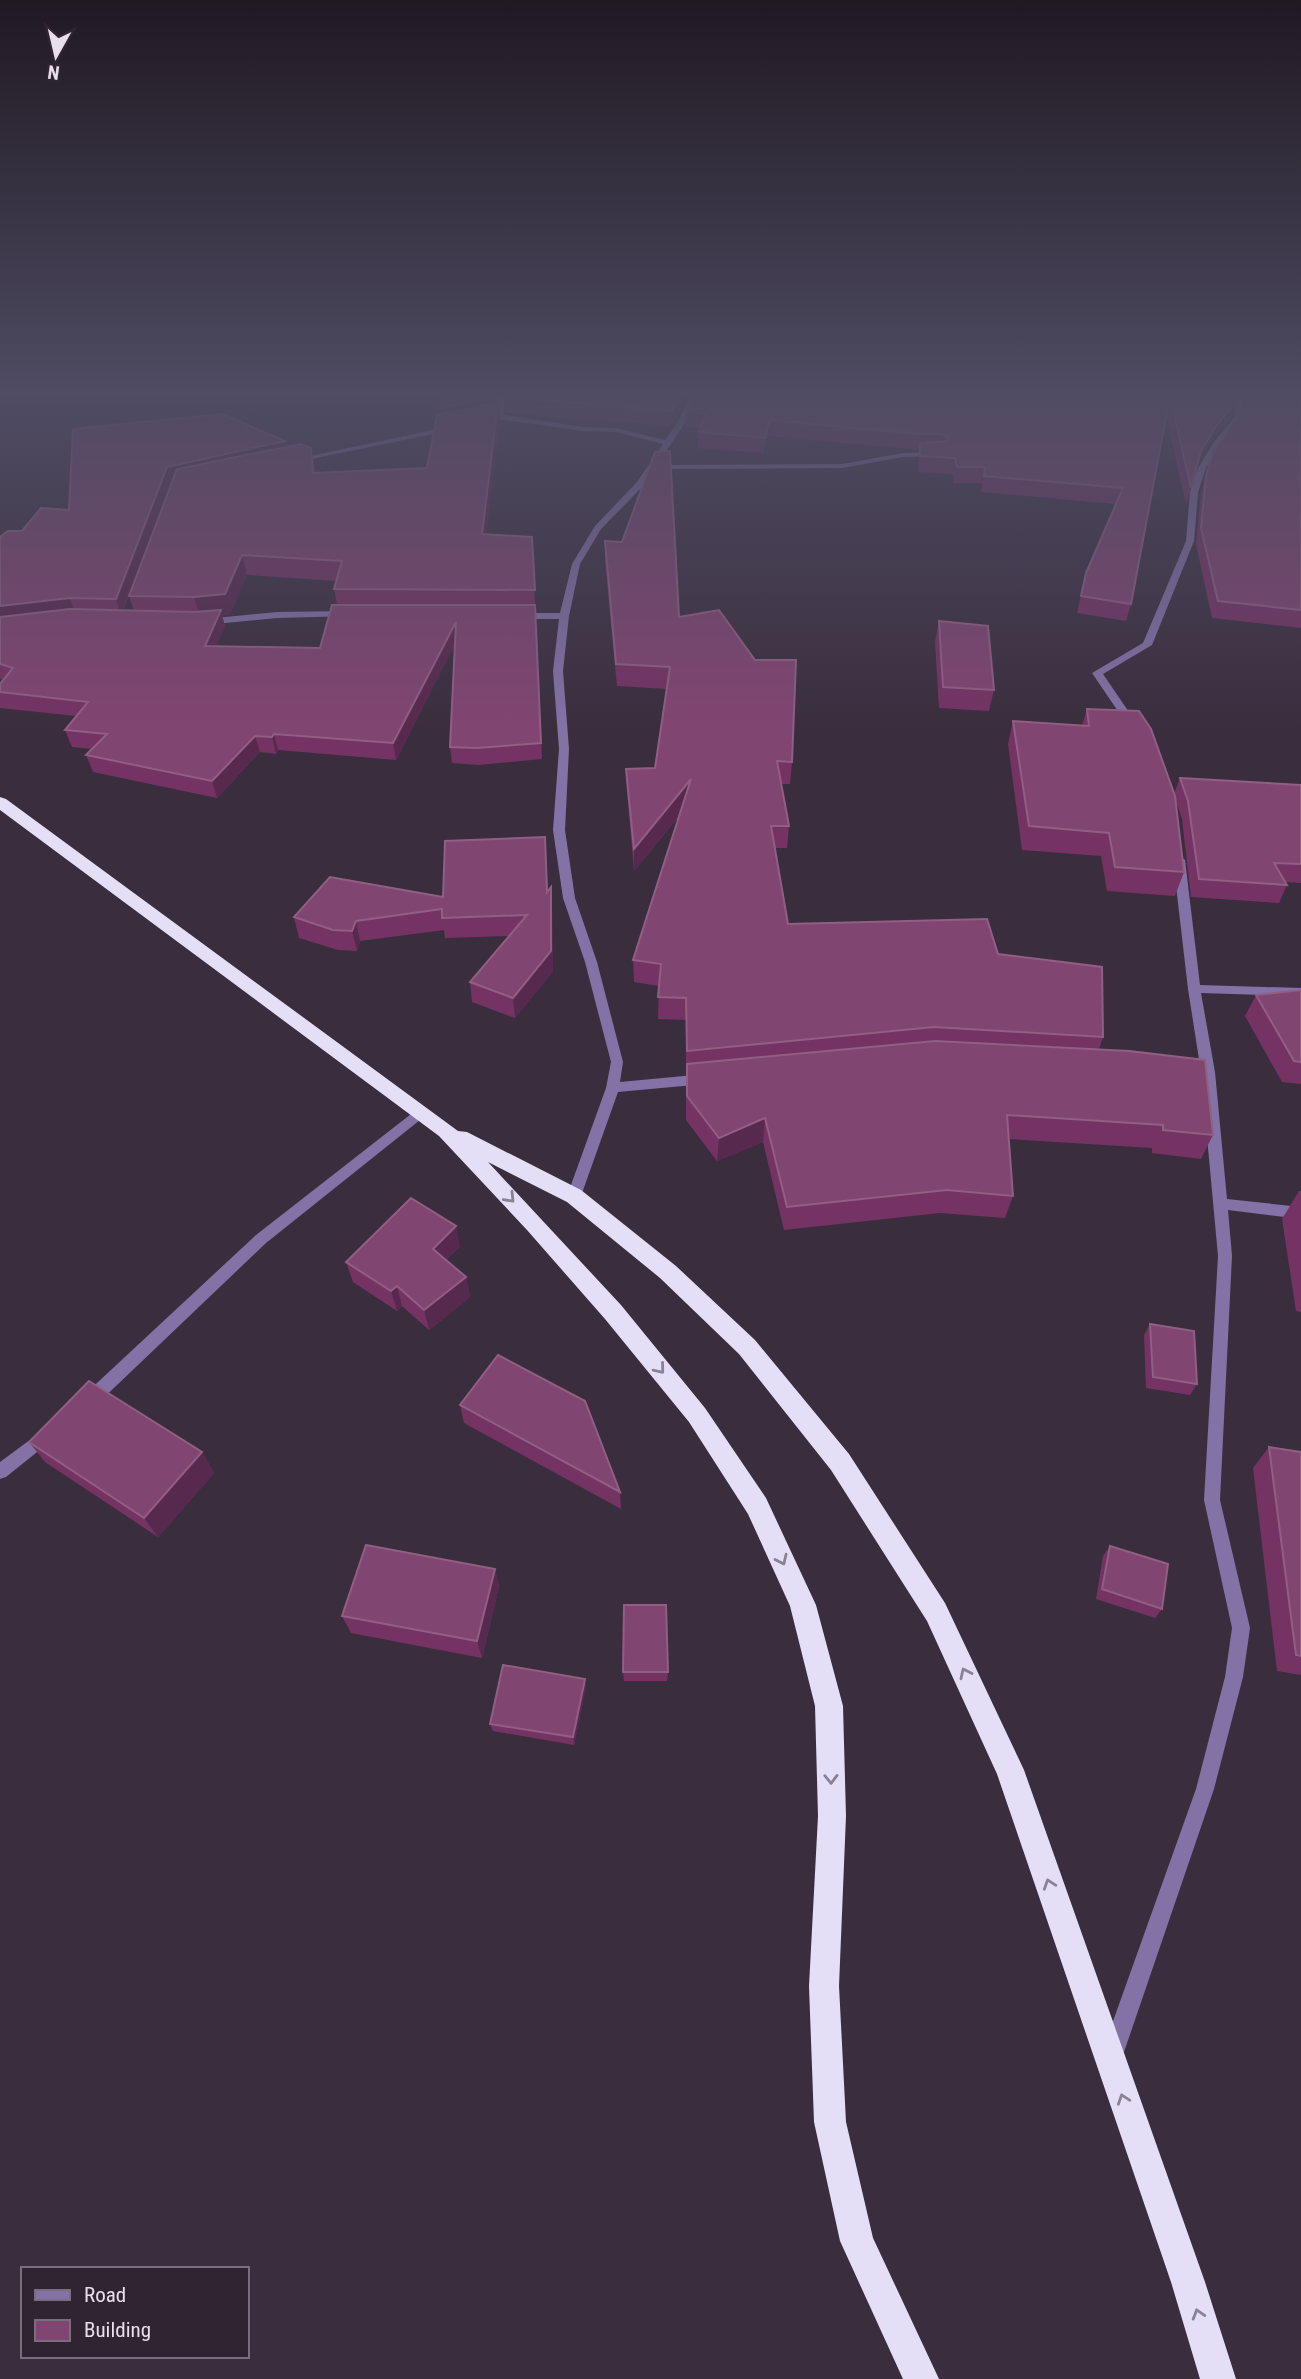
<svg xmlns="http://www.w3.org/2000/svg" width="1301" height="2379" font-family="'Roboto Condensed',sans-serif">
<style>
.lines{fill:none;stroke-linecap:round;stroke-linejoin:round}
.street{fill:#8372a6;fill-rule:evenodd}
.highway{fill:#e5def7;fill-rule:evenodd}
.wall{fill:#753363;fill-rule:evenodd}
.shaded-wall{fill:#58294e}
.building{fill:#814571;stroke:#915e84;stroke-width:2}
.oneway{stroke:#8a8195}
</style>
<rect width="100%" height="100%" fill="#3a2e3e"/>
<g class="lines">
<g class="street">
<polygon points="497,395 505,395 504,415 583,427 616,428 665,440 679,420 690,395 698,395 687,420 657,465 842,464 903,453 936,452 940,454 936,456 903,457 842,468 654,469 643,486 601,529 580,564 569,616 563,671 569,749 565,830 575,898 597,962 623,1062 620,1082 705,1074 712,1079 705,1084 618,1092 581,1196 579,1200 569,1200 567,1196 606,1088 611,1062 585,962 563,898 553,830 559,749 553,671 559,619 520,619 515,616 520,613 560,613 572,564 595,526 637,482 663,444 616,432 583,431 497,419"/>
<polygon points="1234,395 1242,395 1243,417 1220,445 1206,468 1198,492 1194,541 1152,645 1103,674 1137,724 1128,726 1092,673 1143,643 1186,541 1190,492 1198,468 1214,442 1235,417"/>
<polygon points="451,426 455,428 454,430 296,462 292,460"/>
<polygon points="349,611 352,612 352,616 277,618 205,625 200,622 205,619 277,612"/>
<polygon points="1179,856 1185,860 1200,985 1301,988 1301,996 1201,993 1215,1072 1227,1199 1301,1207 1301,1219 1228,1210 1232,1256 1220,1500 1250,1628 1243,1677 1214,1789 1124,2052 1120,2059 1113,2063 1106,2059 1102,2052 1196,1789 1225,1677 1232,1628 1204,1500 1218,1256 1201,1072 1188,989 1173,860"/>
<polygon points="420,1107 425,1108 427,1112 425,1116 266,1243 95,1406 89,1408 83,1406 81,1401 83,1396 256,1235"/>
<polygon points="46,1428 52,1430 54,1435 52,1440 6,1477 0,1479 0,1462"/>
</g>
<polygon class="highway" points="0,797 6,799 458,1131 467,1132 581,1190 676,1266 755,1340 849,1454 945,1603 1024,1770 1205,2282 1236,2379 1200,2379 1171,2282 997,1774 927,1621 831,1470 739,1354 660,1278 567,1202 488,1162 621,1305 705,1408 766,1498 816,1605 843,1706 846,1816 839,1986 846,2122 873,2238 939,2379 903,2379 840,2241 814,2122 809,1986 818,1816 815,1706 790,1606 748,1514 689,1422 605,1319 527,1230 439,1136 0,810"/>
</g>
<g class="wall">
<path d="M394,395H495L494,403H498L500,422L486,535L532,537L542,759L479,765L452,763L450,747L455,644L396,760L278,750L276,754L260,752L217,798L93,772L86,755L93,749L72,747L65,730L76,716L0,708V684L4,680L0,679V537L22,531L69,510L285,441L287,447L315,468V473L427,468L440,415L442,395L394,399ZM172,482L129,596L134,611H123ZM247,575L337,581L334,589L337,605L320,648L216,646L225,626L222,615L230,614Z"/>
<polygon points="506,395 687,395 671,426 507,413"/>
<polygon points="1237,395 1232,416 1212,440 1197,464 1186,504 1166,416 1131,604 1126,621 1077,613 1086,573 1116,504 981,492 982,483 954,483 953,474 918,472 919,450 769,436 764,453 698,448 699,432 700,428 685,427 686,412"/>
<polygon points="1245,395 1301,395 1301,628 1212,618 1196,544 1201,493 1213,453 1245,409"/>
<polygon points="605,541 679,617 792,762 790,784 781,784 789,826 787,848 775,848 788,924 998,954 1103,1037 1099,1049 1213,1135 1201,1159 1152,1153 1152,1148 1009,1139 1013,1196 1005,1218 940,1213 784,1230 763,1142 717,1161 686,1120 686,1020 658,1019 659,986 634,982 633,960 680,815 634,871 627,792 626,769 655,768 667,689 617,686 605,562"/>
<polygon points="939,621 994,690 989,711 939,708 935,642"/>
<polygon points="1087,709 1174,794 1180,778 1301,785 1301,883 1285,882 1287,885 1279,903 1191,897 1182,819 1176,801 1184,872 1175,896 1107,891 1101,856 1022,850 1008,744 1013,721 1082,726"/>
<polygon points="545,837 548,891 551,887 552,908 553,971 515,1018 472,1002 470,982 509,936 445,938 444,930 360,941 357,951 338,950 299,938 294,917 443,897"/>
<polygon points="1301,990 1301,1084 1282,1082 1245,1016 1256,995"/>
<polygon points="1299,1191 1301,1191 1301,1312 1296,1311 1282,1219"/>
<polygon points="460,1246 446,1260 466,1277 470,1297 429,1330 402,1306 397,1311 353,1282 346,1262"/>
<polygon points="1150,1324 1197,1384 1190,1395 1146,1388 1144,1335"/>
<polygon points="460,1405 620,1492 621,1509 464,1423"/>
<polygon points="29,1442 202,1452 214,1473 158,1537 45,1462"/>
<polygon points="1269,1447 1301,1452 1301,1675 1277,1671 1253,1468"/>
<polygon points="1110,1546 1162,1609 1155,1618 1096,1599 1103,1556"/>
<polygon points="495,1569 499,1587 482,1658 351,1633 342,1616"/>
<polygon points="623,1672 668,1672 667,1681 624,1681"/>
<polygon points="585,1679 586,1687 574,1745 493,1731 490,1724"/>
</g>
<g class="shaded-wall">
<polygon points="394,395 443,395 394,399"/>
<polygon points="492,395 495,395 493,413 441,424 440,408"/>
<polygon points="680,395 687,395 671,426 672,411"/>
<polygon points="1237,401 1232,416 1212,440 1196,467 1201,451 1217,425"/>
<polygon points="498,403 500,422 484,555 482,534"/>
<polygon points="770,420 769,436 764,453 765,438"/>
<polygon points="285,441 289,456 172,482 121,615 116,599 167,467"/>
<polygon points="311,448 315,468 317,493 313,473"/>
<polygon points="242,555 247,575 230,614 222,615 225,626 209,663 205,646 200,617 194,597"/>
<polygon points="70,598 76,614 0,623 0,606"/>
<polygon points="456,622 458,638 396,760 393,743"/>
<polygon points="274,734 278,750 276,754 272,737"/>
<polygon points="255,736 260,752 217,798 212,781"/>
<polygon points="691,779 690,802 634,871 634,849"/>
<polygon points="551,887 552,908 553,971 515,1018 513,998"/>
<polygon points="356,921 360,941 357,951 352,931"/>
<polygon points="765,1118 763,1142 717,1161 719,1138"/>
<polygon points="456,1226 460,1246 438,1269 433,1249"/>
<polygon points="466,1277 470,1297 429,1330 424,1310"/>
<polygon points="397,1286 402,1306 397,1311 391,1291"/>
<polygon points="202,1452 214,1473 158,1537 144,1518"/>
<polygon points="495,1569 499,1587 482,1658 477,1641"/>
<polygon points="585,1679 586,1687 574,1745 573,1737"/>
</g>
<g class="building">
<polygon points="442,395 492,395 492,397 440,408"/>
<polygon points="506,395 680,395 672,411 506,397"/>
<polygon points="694,395 1237,395 1237,401 1217,425 1201,451 1191,488 1170,396 1131,604 1081,596 1086,573 1123,488 984,476 985,467 957,467 955,458 920,456 920,443 947,441 948,437 941,434 920,434 770,420 765,438 699,432 706,413 686,412"/>
<polygon points="1250,395 1301,395 1301,610 1218,601 1201,528 1206,476 1213,453 1227,431 1250,403"/>
<polygon points="498,403 482,534 532,537 535,590 334,589 342,561 242,555 225,594 194,597 129,596 177,469 301,444 311,448 313,473 427,468 437,415"/>
<polygon points="222,414 285,441 167,467 116,599 70,598 0,606 0,537 8,531 22,531 41,508 69,510 73,429"/>
<polygon points="670,451 679,617 719,610 755,660 796,660 792,762 777,761 789,826 771,826 788,924 987,919 998,954 1102,967 1103,1037 934,1027 687,1051 686,998 658,997 661,964 633,960 691,779 634,849 626,769 655,768 670,667 616,664 605,541 622,542 655,452"/>
<polygon points="332,605 535,605 541,743 477,748 450,747 456,622 393,743 274,734 272,737 255,736 212,781 86,755 107,734 65,730 88,702 0,692 0,684 13,668 0,664 0,617 70,609 195,612 221,610 205,646 320,648"/>
<polygon points="939,621 988,626 994,690 943,687"/>
<polygon points="1087,709 1139,711 1151,729 1175,796 1184,872 1115,867 1109,833 1029,826 1013,721 1089,726"/>
<polygon points="1180,778 1301,785 1301,864 1274,863 1287,885 1199,879 1188,801"/>
<polygon points="545,837 547,892 551,887 551,951 513,998 470,982 527,915 442,918 442,909 356,921 352,931 333,930 294,917 330,877 443,897 445,841"/>
<polygon points="1301,990 1301,1062 1294,1061 1256,995"/>
<polygon points="935,1041 1129,1051 1205,1060 1213,1135 1163,1130 1163,1125 1007,1115 1013,1196 947,1190 787,1207 765,1118 719,1138 687,1096 687,1064"/>
<polygon points="411,1198 456,1226 433,1249 466,1277 424,1310 397,1286 391,1291 346,1262"/>
<polygon points="1150,1324 1194,1331 1197,1384 1153,1377"/>
<polygon points="498,1355 585,1401 620,1492 460,1405"/>
<polygon points="89,1381 202,1452 144,1518 29,1442"/>
<polygon points="1269,1447 1301,1452 1301,1656 1296,1655"/>
<polygon points="366,1545 495,1569 477,1641 342,1616"/>
<polygon points="1110,1546 1168,1564 1162,1609 1102,1589"/>
<polygon points="624,1605 666,1605 668,1672 623,1672"/>
<polygon points="503,1665 585,1679 573,1737 490,1724"/>
</g>
<defs><path id="oneway-chevron" d="M-2-3.5L2.5 0L-2 3.5" fill="none" stroke-width="1.6" stroke-linecap="round" stroke-linejoin="round" transform="scale(1.75)"/></defs>
<g class="oneway">
<use href="#oneway-chevron" transform="translate(510 1198) rotate(46)"/>
<use href="#oneway-chevron" transform="translate(660 1369) rotate(51)"/>
<use href="#oneway-chevron" transform="translate(782 1560) rotate(65)"/>
<use href="#oneway-chevron" transform="translate(965 1673) rotate(-115)"/>
<use href="#oneway-chevron" transform="translate(831 1779) rotate(89)"/>
<use href="#oneway-chevron" transform="translate(1049 1884) rotate(-109)"/>
<use href="#oneway-chevron" transform="translate(1123 2099) rotate(-109)"/>
<use href="#oneway-chevron" transform="translate(1198 2314) rotate(-107)"/>
</g>
<linearGradient id="sky" x2="0" y2="1"><stop stop-color="#201922"/><stop offset="0.54" stop-color="#4f4c63"/><stop offset="1" stop-color="#4f4c63" stop-opacity="0"/></linearGradient>
<rect width="1301" height="728" fill="url(#sky)"/>
<rect x="21" y="2267" width="228" height="91" fill="#302433" stroke="#796f7c" stroke-width="2"/>
<rect x="35" y="2290" width="35" height="10" fill="#8372a6" stroke="#796f7c" stroke-width="2"/>
<text x="84" y="2302" font-size="21" fill="#e7dfe9">Road</text>
<rect x="35" y="2320" width="35" height="21" fill="#814571" stroke="#796f7c" stroke-width="2"/>
<text x="84" y="2337" font-size="21" fill="#e7dfe9">Building</text>
<g transform="translate(56 56) rotate(188)" stroke="#302433" stroke-width="5" paint-order="stroke">
<path d="M0-5L12 26L0 18L-12 26Z" fill="#e7dfe9"/>
<text y="-10" font-size="19" font-weight="bold" text-anchor="middle" fill="#e7dfe9">N</text>
</g>
</svg>
